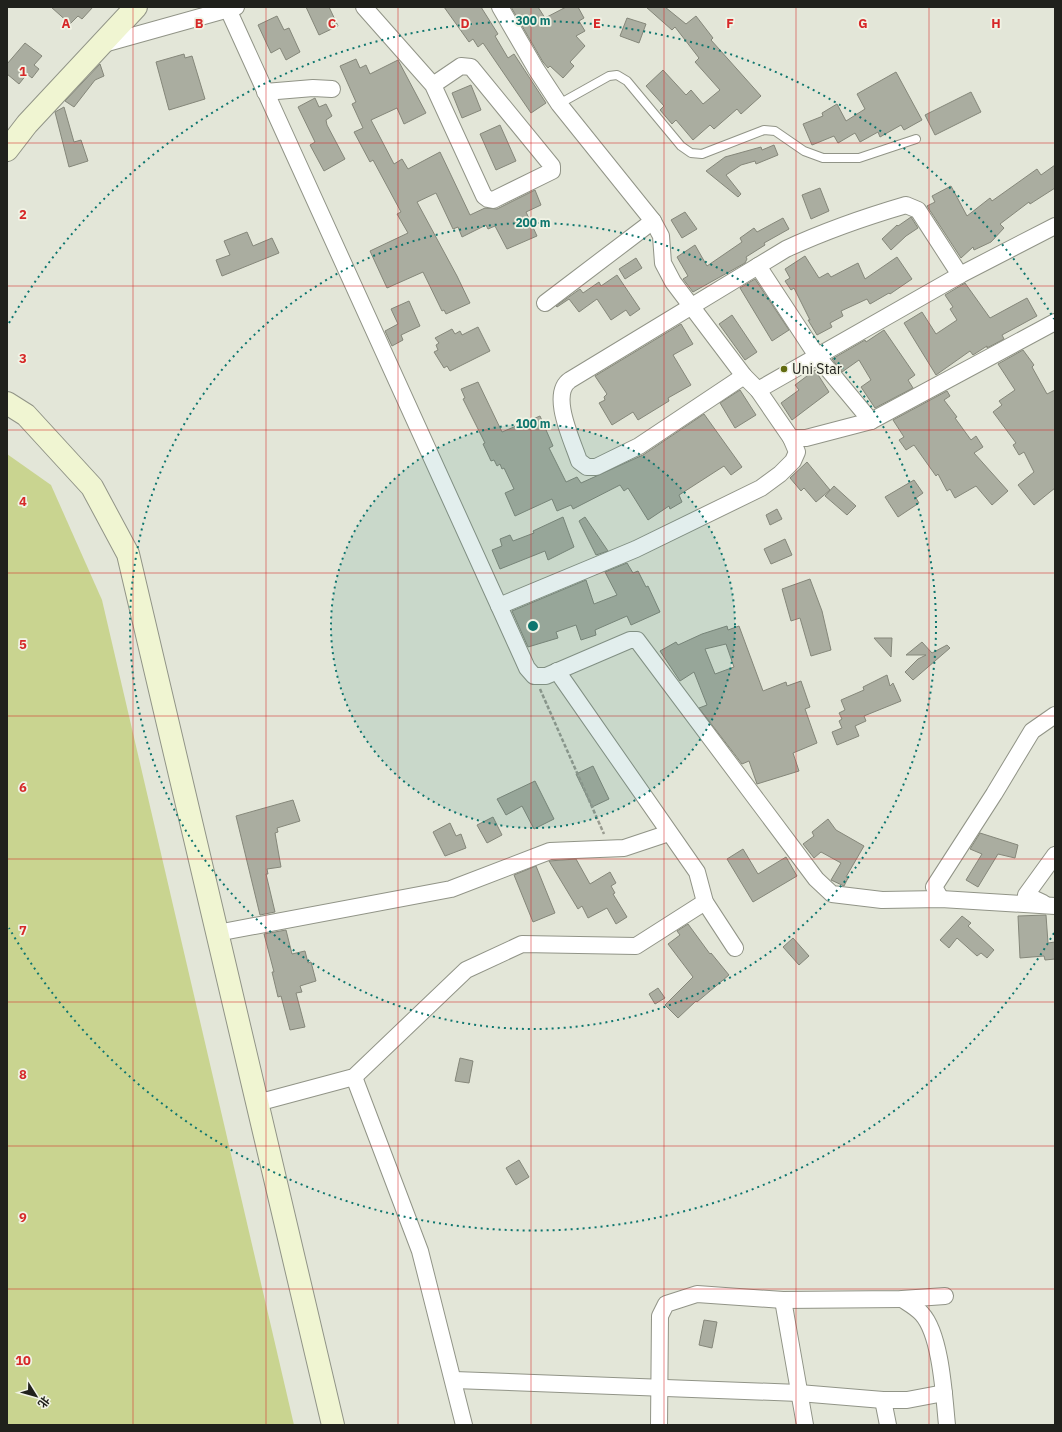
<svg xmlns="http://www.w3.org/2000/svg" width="1062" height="1432" font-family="'IBM Plex Sans','Noto Sans SC',sans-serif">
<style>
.green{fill:#c9d490}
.building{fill:#aaada0;stroke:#85877a;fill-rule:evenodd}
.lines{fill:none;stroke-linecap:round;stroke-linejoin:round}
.lane-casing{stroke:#919487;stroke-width:10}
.street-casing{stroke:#919487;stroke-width:18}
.secondary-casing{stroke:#919487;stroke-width:24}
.path{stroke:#999b90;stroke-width:2.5;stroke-dasharray:4 2;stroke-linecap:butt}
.lane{stroke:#fff;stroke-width:8}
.street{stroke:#fff;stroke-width:16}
.secondary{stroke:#f0f5d2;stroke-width:22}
.grid{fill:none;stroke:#d62828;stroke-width:1;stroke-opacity:0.55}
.ring{fill:none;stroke:#0f766e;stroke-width:2;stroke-dasharray:2 4}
.poi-dot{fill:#626b11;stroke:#f1f3e5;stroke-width:1.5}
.labels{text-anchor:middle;stroke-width:3.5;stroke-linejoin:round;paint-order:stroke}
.poi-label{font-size:14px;fill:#20211c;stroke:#f1f3e5;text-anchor:start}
.grid-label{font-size:13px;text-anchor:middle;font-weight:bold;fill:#d62828;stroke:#f1f3e5;stroke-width:3.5;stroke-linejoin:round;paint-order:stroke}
.centre{fill:#0f766e;stroke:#f1f3e5;stroke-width:2}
.ring-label{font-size:12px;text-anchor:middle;font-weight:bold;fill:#0f766e;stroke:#f1f3e5;stroke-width:3.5;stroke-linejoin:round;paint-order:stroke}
</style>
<rect width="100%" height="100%" fill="#e3e6d8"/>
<polygon class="green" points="7,454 51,485 102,600 294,1425 7,1425"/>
<g class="building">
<polygon points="51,7 93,7 82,19 78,16 70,24"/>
<polygon points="306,7 329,7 338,26 319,35"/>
<polygon points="444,7 481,7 498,34 495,36 508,58 514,54 546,103 531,113 483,43 478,47 473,39 469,42"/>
<polygon points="511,7 538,7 545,18 566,7 578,7 584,18 579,21 585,31 576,36 585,46 570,62 574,66 563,78 550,66 548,68 543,62"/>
<polygon points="646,7 665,7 686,24 696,16 713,38 711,40 761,96 741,114 737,109 714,129 710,125 693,140 676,120 672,124 660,110 664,106 646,86 663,70 686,95 691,90 703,104 720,90 695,62 699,58 675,27 672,30"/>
<polygon points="277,16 284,30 289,28 300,52 286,60 280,48 271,53 258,25"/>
<polygon points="627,18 646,24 639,43 620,36"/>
<polygon points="25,43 42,56 34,65 39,69 32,78 27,74 19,84 7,74 7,64"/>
<polygon points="184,54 185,58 192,56 205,99 169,110 156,62"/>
<polygon points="356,59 360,68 366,65 370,74 398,60 426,113 404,124 397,108 371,120 394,164 402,159 408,169 440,152 470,215 485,208 497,209 535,190 541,205 526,212 537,236 507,249 495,226 488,229 486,225 462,237 458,227 453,229 436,193 417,202 457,276 470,303 446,314 444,310 442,311 423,272 387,288 370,251 408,233 397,214 401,212 373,160 370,162 354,132 363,128 352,104 356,102 340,66"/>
<polygon points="100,64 104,76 95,80 74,107 65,101"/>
<polygon points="896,72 922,120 904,130 901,125 880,137 878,132 860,142 855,133 838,143 834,136 812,145 803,124 823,116 822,113 837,104 846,121 865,109 857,94"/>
<polygon points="471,85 481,110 462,118 452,93"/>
<polygon points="971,92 981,112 935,135 925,115"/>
<polygon points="315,98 319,107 326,104 332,116 326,120 327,125 345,159 324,171 310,145 315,142 298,107"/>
<polygon points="64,107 74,142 81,140 88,161 69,167 55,112"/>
<polygon points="500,125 516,161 496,170 480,134"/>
<polygon points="774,145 778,155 756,164 755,161 741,165 726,175 741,194 738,197 706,171 725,157 761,147 762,150"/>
<polygon points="1055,165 1055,188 1030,204 1029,202 1000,224 1004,228 991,242 974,250 973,247 961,258 927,206 935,202 932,196 951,186 967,216 990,198 992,201 1037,169 1041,175"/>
<polygon points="820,188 829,211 811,219 802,195"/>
<polygon points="685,212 697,229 682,238 671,220"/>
<polygon points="911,217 918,228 906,236 891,250 882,239 897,225 898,226"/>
<polygon points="783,218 789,229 764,243 765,245 746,257 747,259 745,263 693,292 683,279 688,276 677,257 695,245 707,266 742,242 740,238 754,228 757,232"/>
<polygon points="247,232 253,246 272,238 279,253 222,276 216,260 230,255 224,241"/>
<polygon points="805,256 819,278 828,273 831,277 858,263 865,279 897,257 912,279 890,294 889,293 870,304 867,299 841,311 843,316 830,323 832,327 817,335 808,320 810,320 794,288 791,290 785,281 790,278 785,269"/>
<polygon points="636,258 642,268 625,279 619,269"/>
<polygon points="617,275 640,309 630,316 626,310 611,320 597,299 579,312 569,299 557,307 556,306 580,289 583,293 599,282 601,286"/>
<polygon points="755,279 789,330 772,341 740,288"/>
<polygon points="965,283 990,318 1027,298 1037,316 1002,335 1004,339 987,348 987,346 973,355 970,351 936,375 904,323 922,312 936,334 957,320 950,309 953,307 945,295"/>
<polygon points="409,301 420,326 401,335 403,340 392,346 385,331 398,324 391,309"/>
<polygon points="732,315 757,352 745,360 719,324"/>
<polygon points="681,324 693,344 673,355 691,385 668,398 669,401 638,420 633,412 612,425 599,403 605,400 604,397 607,394 595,376"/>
<polygon points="478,327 490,351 450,371 447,366 444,368 434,352 438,350 436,345 439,343 435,338 452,329 455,334 460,331 462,335"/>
<polygon points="884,330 915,375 908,380 913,388 875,408 861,387 871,380 859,360 842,372 832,359 865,340 866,342"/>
<polygon points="1023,350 1034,365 1032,367 1047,394 1055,390 1055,488 1034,505 1018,485 1034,472 1024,452 1019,455 1013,445 1016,443 993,412 1002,405 999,401 1015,390 998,364"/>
<polygon points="815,370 829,392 792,420 781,403 799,390 795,385"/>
<polygon points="478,382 502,432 540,416 553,446 549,448 566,482 577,477 581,483 643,455 704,414 742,467 731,475 724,466 679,495 682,502 670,509 669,506 648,520 628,488 624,491 620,485 573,509 571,505 557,511 552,499 515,516 505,493 514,489 504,468 502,469 500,464 497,466 494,460 491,461 483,444 485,443 463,399 465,398 461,389"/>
<polygon points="740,390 756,415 735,428 720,403"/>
<polygon points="947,391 950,396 944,400 957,417 955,418 971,440 976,436 983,447 974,453 1008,491 992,505 976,486 955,498 950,489 947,491 938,474 936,476 914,445 906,450 899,440 904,437 893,420"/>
<polygon points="807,462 830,490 816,502 804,488 801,491 790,478"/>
<polygon points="914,480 923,493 916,498 919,503 898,517 885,497"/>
<polygon points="834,486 856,506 847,515 825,496"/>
<polygon points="777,509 782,519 770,525 766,515"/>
<polygon points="563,517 574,547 548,560 545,551 500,569 492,550 502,546 500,539 510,535 513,541 534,533 533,531"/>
<polygon points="585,517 608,551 596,555 579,521"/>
<polygon points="785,539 792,555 771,564 764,549"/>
<polygon points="627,563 633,573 638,571 646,587 648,586 660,612 631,625 627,616 595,630 596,635 581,640 576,625 556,632 558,638 528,647 512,611 586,580 594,604 617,595 605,572"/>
<polygon points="810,579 822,611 831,650 811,656 800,618 791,621 782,589"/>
<path d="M727,626L728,630L739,626L763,691L786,682L787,686L801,681L810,707L805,709L817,743L793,753L799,771L757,784L749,761L742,764L699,708L707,705L694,672L680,681L660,651L676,642L678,645L702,634ZM726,644L734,667L715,674L705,649Z"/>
<polygon points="874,638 892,638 891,657"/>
<polygon points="922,642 932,653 947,645 950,648 913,680 905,672 918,659 926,655 906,655"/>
<polygon points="887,675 890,686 893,683 901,701 864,716 866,721 855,726 859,736 837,745 832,732 842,728 839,721 842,719 839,713 845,710 841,700 864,690 863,687"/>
<polygon points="593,766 609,799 592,807 576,774"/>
<polygon points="535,781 554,819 534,829 522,806 506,815 497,799"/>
<polygon points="293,800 300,821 277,828 278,832 275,833 281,867 267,869 268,874 266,874 275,912 260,915 236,816"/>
<polygon points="493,817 502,835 487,843 477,825"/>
<polygon points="828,819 836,830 864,846 846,877 848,878 844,886 831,880 841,863 821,852 814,858 803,844 814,836 812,832"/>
<polygon points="450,823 456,836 461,834 466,848 445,856 433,832"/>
<polygon points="980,833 1018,845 1015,858 998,854 978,887 966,880 982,854 970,849"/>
<polygon points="743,849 758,874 786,857 797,876 753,902 727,859"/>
<polygon points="576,859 590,884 610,872 616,883 611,886 615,893 613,894 627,917 616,924 607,908 588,918 582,906 578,909 549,861"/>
<polygon points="536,866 555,913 533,922 514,875"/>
<polygon points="1046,915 1048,943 1055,942 1055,959 1045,960 1044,956 1020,958 1018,916"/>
<polygon points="962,916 971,923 968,926 994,950 987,958 981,953 977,956 957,938 949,948 940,940"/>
<polygon points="688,924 710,954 711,953 729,975 697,1002 696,1001 678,1018 665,1005 693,977 668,944 680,935 677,931"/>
<polygon points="286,930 292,954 305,951 308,963 311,962 316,981 300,986 302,992 296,993 305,1027 290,1030 281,996 278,997 272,972 274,972 264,934"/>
<polygon points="793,938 809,956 799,965 783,947"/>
<polygon points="658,988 665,998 655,1004 649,994"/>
<polygon points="460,1058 473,1061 469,1083 455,1081"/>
<polygon points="519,1160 529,1177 516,1185 506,1168"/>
<polygon points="704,1320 717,1322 712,1348 699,1345"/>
</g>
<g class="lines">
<g class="lane-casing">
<polyline id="lane" points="559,104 609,76 617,75 627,81 681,146 691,153 702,154 764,130 775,131 804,151 823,158 859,158 916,139"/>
</g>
<g class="street-casing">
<g id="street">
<polyline points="227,7 499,606 527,668 534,676 546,676 630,640 637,640 816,879 832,894 882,900 941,899 1055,906"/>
<polyline points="364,7 433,85 484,196 488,199 493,200 552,171 552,166 471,67 461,66 433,85"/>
<polyline points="500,7 536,69 559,104 653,221 661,236 663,263 673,282 744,376 758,390 791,438 806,438 871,421 1055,322"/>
<polyline points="100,45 236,7"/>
<polyline points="265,92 313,88 332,89"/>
<polyline points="758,266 817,356 871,421"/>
<polyline points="545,303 653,221"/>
<path d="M744,376L639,446L596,467H587L579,461C573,442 549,394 570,380L786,249C825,231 865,217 906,205L918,210L960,275"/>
<polyline points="758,390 960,275 1055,226"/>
<polyline points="499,606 636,549 761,488 780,474 793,461 797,452 791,438"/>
<polyline points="557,671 697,872 705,902 735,948"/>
<polyline points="941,899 934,887 994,794 1032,731 1055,715"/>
<polyline points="1043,903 1026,895 1055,855"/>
<polyline points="217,933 451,889 550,851 624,848 669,833"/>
<polyline points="354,1077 420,1251 464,1425"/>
<polyline points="257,1103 354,1077 466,970 522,944 636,946 705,902"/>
<path d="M902,1299C908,1303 917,1308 922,1314C941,1335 944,1396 947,1425"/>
<polyline points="783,1300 805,1425"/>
<polyline points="454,1380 799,1393 883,1400 907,1400 944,1393"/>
<polyline points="883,1400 888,1425"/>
<polyline points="659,1425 660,1316 666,1304 697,1294 783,1300 902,1299 945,1296"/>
</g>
</g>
<g class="secondary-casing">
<g id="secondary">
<polyline points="7,150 27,124 136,7"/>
<polyline points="7,403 26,415 92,487 128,554 333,1425"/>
</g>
</g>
<polyline class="path" points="540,689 604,834"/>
<use href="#lane" class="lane"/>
<use href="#street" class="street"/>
<use href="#secondary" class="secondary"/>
</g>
<path class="grid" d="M133,7V1425M266,7V1425M398,7V1425M531,7V1425M664,7V1425M796,7V1425M929,7V1425M7,143H1055M7,286H1055M7,430H1055M7,573H1055M7,716H1055M7,859H1055M7,1002H1055M7,1146H1055M7,1289H1055"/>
<circle cx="533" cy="626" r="202" fill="#0f766e" fill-opacity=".12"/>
<g class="ring">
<circle cx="533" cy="626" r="202"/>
<circle cx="533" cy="626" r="403"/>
<path d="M1054 933A605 605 0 0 1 9 928M9 323A605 605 0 0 1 1054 319"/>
</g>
<circle class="poi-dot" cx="784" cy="369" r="4"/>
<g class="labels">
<g class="poi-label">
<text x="792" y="374">Uni Star</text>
</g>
</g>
<g class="grid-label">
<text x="66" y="28">A</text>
<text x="199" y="28">B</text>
<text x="332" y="28">C</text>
<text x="465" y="28">D</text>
<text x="597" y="28">E</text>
<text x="730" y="28">F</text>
<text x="863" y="28">G</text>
<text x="996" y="28">H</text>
<text x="23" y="76">1</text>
<text x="23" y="219">2</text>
<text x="23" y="363">3</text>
<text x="23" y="506">4</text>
<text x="23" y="649">5</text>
<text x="23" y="792">6</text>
<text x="23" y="935">7</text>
<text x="23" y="1079">8</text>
<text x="23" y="1222">9</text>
<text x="23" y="1365">10</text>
</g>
<circle cx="533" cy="626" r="6" class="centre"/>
<g class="ring-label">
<text x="533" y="25">300 m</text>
<text x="533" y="227">200 m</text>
<text x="533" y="428">100 m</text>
</g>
<rect width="1062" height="1432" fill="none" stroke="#20211c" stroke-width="16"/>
<g transform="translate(36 1396) rotate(127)" stroke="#f1f3e5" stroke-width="3" paint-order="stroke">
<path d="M0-3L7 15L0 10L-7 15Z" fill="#20211c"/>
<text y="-6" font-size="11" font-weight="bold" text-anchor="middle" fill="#20211c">北</text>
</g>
</svg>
